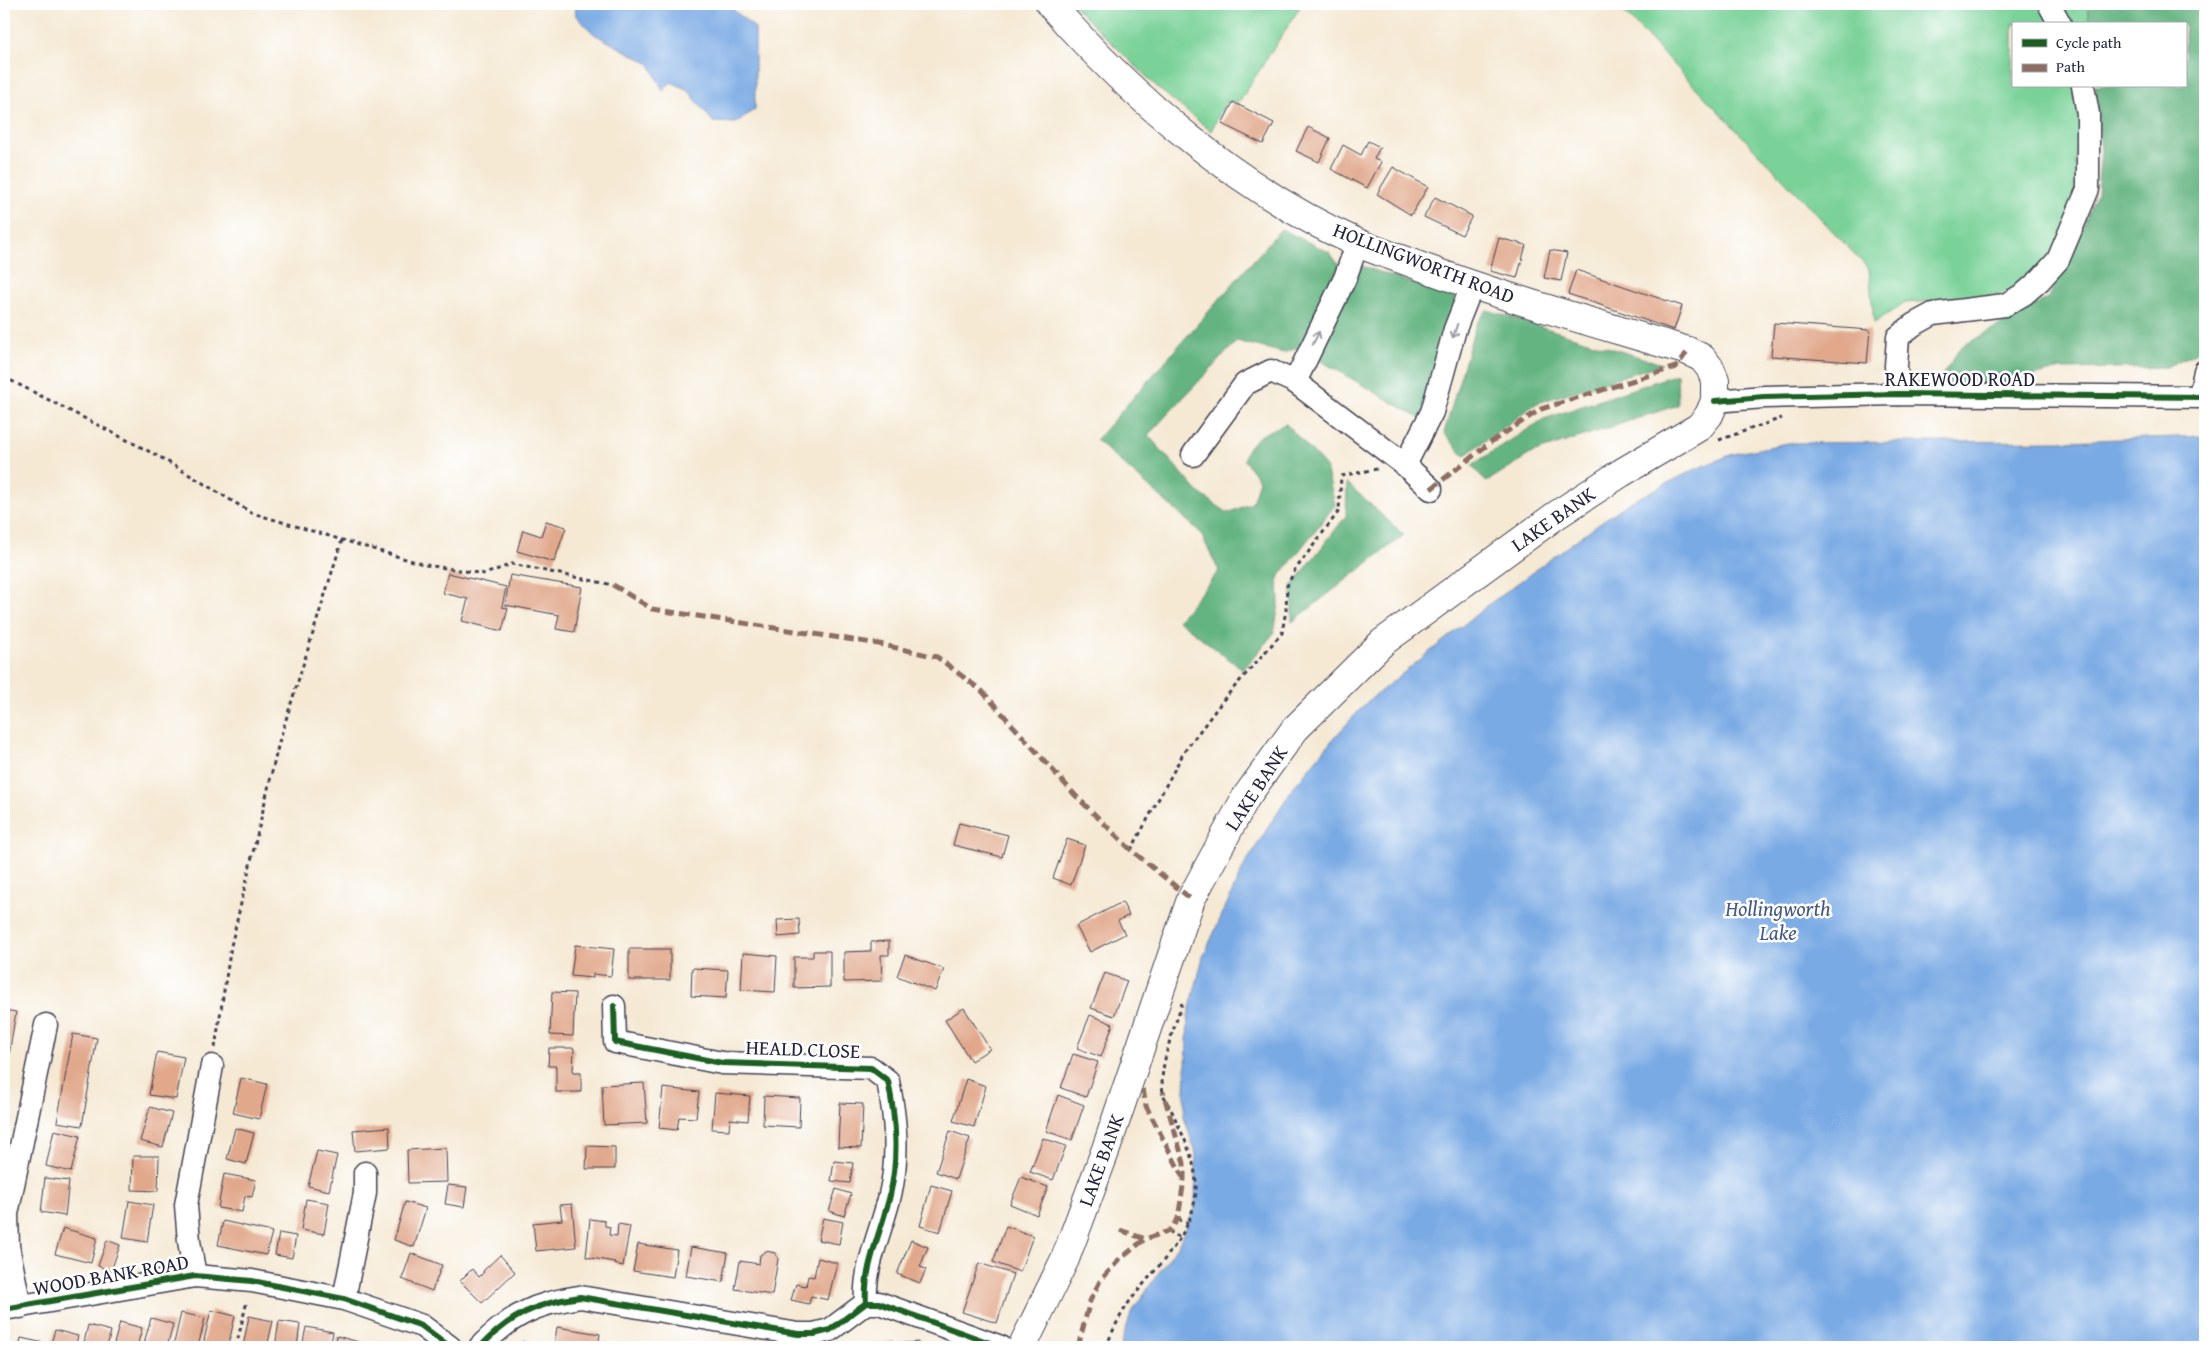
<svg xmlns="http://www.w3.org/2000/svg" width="2209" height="1351" font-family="'Gentium Book Plus',serif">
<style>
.green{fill:#7ad298;stroke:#4e7a6a}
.forest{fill:#63b480;stroke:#426b5e}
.water{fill:#7aaae4;stroke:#4e6690}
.building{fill:#e1a88b}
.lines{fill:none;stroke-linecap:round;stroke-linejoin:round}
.minor-casing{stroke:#424052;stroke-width:25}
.major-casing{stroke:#424052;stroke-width:30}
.path{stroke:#424052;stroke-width:3;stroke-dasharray:4 4;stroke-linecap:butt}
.minor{stroke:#fff;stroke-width:22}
.major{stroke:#fff;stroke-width:28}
.quiet{stroke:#8d6e63;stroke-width:5;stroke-dasharray:10 5;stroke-linecap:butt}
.cycleway-casing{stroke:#fff;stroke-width:9}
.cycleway{stroke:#1b5e20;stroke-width:6}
.oneway{stroke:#9c9ca7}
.labels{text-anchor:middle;stroke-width:5;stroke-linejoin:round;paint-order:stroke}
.street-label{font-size:20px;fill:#22223b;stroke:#fff}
.water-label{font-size:21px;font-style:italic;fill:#45587f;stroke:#fff}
</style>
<rect width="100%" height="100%" fill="#fff"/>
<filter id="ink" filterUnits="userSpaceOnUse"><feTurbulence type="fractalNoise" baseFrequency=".02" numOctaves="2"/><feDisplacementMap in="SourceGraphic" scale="10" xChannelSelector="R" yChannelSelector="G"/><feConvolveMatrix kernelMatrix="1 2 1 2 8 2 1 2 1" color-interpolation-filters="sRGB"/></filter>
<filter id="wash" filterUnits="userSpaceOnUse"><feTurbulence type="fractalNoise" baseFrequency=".0096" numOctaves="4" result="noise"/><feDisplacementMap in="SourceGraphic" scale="20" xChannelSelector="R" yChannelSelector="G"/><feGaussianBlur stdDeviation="1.12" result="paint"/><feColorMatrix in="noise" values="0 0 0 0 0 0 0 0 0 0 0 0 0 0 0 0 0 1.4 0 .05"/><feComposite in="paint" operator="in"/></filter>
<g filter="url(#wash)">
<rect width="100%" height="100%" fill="#f5e9d4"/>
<g class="green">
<polygon points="1072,4 1302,4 1239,102 1226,101 1211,131 1159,89"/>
<polygon points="1616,4 2040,4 2051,24 2013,24 2013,86 2074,86 2082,130 2077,144 2074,202 2059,245 2031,279 2009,292 1976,298 1904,303 1874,323 1869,269"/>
<polygon points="2059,4 2087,4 2089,24 2067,24"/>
</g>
<g class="forest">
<polygon points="2087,4 2205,4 2205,352 2197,352 2166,367 2061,369 2008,382 1937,383 1961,347 2049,297 2097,194 2101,151 2095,86 2185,86 2185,24 2089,24"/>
<path d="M1281,229L1329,252L1340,266L1299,347L1284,353L1237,341L1148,435L1199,493L1228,513L1252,503L1259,480L1244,460C1247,439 1268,431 1286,424L1326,467L1335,505L1278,578L1279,604L1274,633L1243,670L1178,620L1219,571L1200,532L1096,440Z"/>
<polygon points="1359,265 1462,300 1421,419 1316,358"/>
<polygon points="1487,310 1662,364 1537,403 1464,456 1444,433 1476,324"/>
<polygon points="1677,374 1678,405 1532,453 1486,482 1472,465 1544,419"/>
<polygon points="1347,483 1404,535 1292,622 1292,586 1346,516"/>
</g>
<g class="water">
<polygon points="575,4 714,4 730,7 755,28 755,109 736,123 713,122 688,90 671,82 663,91 650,64 594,34 576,16"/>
<polygon points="2205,436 2205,1347 1120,1347 1132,1311 1178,1245 1195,1208 1196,1154 1184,1117 1188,1016 1203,957 1244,866 1292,789 1333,739 1367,702 1492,602 1598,524 1630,502 1698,468 1733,454 1788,443 2066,441"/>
</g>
<g id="blocks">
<g class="building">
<polygon points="1233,102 1274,123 1263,144 1222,124"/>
<polygon points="1308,127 1330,138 1319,162 1296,151"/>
<polygon points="1368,141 1380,147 1374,159 1381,162 1367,188 1331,169 1343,145 1361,155"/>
<polygon points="1393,167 1428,187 1411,215 1377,194"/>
<polygon points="1435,197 1472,216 1462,235 1424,217"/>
<polygon points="1499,238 1526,245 1517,278 1490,271"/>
<polygon points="1550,250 1567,253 1561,281 1544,278"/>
<polygon points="1576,270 1682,306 1674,330 1568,294"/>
<polygon points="1774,323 1870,330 1867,363 1771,356"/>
<polygon points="546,521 566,527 554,562 517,551 523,530 541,536"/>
<polygon points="448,573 506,587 502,607 508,608 502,631 462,621 468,599 443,593"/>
<polygon points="510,575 582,587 574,632 556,629 559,615 505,605"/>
<polygon points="959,823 1008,835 1002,857 953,845"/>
<polygon points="1067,839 1085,845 1071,885 1053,878"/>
<polygon points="1122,902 1129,915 1118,921 1125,934 1090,952 1076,926"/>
<polygon points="799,919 800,935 778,937 777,920"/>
<polygon points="889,941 889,955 881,955 882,981 844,982 844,952 871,951 871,942"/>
<polygon points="575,945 614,949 611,976 593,974 593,978 571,976"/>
<rect x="629" y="949" width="41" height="31"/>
<polygon points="813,951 830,951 830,987 794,988 794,957 813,957"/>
<polygon points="743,953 777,956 775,992 741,990"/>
<polygon points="905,955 944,969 935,991 897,976"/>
<polygon points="692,968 728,970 726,998 691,996"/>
<polygon points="1105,973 1127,981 1114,1016 1091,1008"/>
<polygon points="552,992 575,993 573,1036 550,1035"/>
<polygon points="964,1008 990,1049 971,1061 945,1020"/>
<polygon points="4,1010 16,1012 8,1061 4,1060"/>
<polygon points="1090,1015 1113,1024 1101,1057 1077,1048"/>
<polygon points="73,1034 97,1038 82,1126 57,1122"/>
<polygon points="549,1048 574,1048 573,1072 581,1072 581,1092 556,1092 556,1066 548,1066"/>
<polygon points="157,1052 184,1057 176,1099 149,1095"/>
<polygon points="1073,1054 1098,1062 1086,1097 1061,1088"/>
<polygon points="241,1078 267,1084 259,1119 233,1113"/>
<polygon points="966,1079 986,1086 974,1127 953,1121"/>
<polygon points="644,1083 647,1123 604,1125 602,1085"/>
<polygon points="663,1088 699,1092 696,1118 679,1117 677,1130 659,1128"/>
<polygon points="715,1093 750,1096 748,1121 730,1119 729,1130 712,1129"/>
<polygon points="1058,1095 1084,1105 1072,1140 1046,1131"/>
<polygon points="764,1096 800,1098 799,1127 763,1125"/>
<polygon points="840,1103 863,1104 861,1148 838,1147"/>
<polygon points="150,1107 172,1113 163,1147 140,1141"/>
<polygon points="389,1127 390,1148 355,1151 353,1130"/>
<polygon points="235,1128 254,1133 246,1164 227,1159"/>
<polygon points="54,1130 80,1136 71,1172 46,1166"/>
<polygon points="950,1131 970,1138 956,1179 936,1172"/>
<polygon points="1043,1138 1066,1146 1053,1180 1030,1172"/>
<polygon points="587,1146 615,1147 615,1169 586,1169"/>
<polygon points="446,1148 447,1182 408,1183 407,1150"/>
<polygon points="317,1151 337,1155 329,1191 308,1186"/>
<polygon points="133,1156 159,1156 158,1191 132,1190"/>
<polygon points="834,1161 853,1163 850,1183 831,1181"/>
<polygon points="224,1174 256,1180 252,1197 245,1196 242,1212 218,1208"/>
<polygon points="1021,1177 1048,1187 1037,1215 1010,1204"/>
<polygon points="45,1178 69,1181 65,1216 41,1212"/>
<polygon points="448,1185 467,1187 464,1207 445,1204"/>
<polygon points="931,1185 952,1191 940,1232 920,1226"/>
<polygon points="836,1189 851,1194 844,1216 829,1211"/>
<polygon points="306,1199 329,1203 324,1234 301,1230"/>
<polygon points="129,1201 153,1205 147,1242 123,1238"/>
<polygon points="405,1202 426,1208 414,1247 394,1240"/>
<polygon points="572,1204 576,1247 536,1251 533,1223 562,1220 560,1205"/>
<polygon points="823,1218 843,1222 839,1244 818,1240"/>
<polygon points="590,1219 605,1221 605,1226 610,1227 609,1235 617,1236 618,1224 630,1226 623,1266 614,1264 615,1262 586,1257"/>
<polygon points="223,1221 272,1232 266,1255 218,1245"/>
<polygon points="1006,1226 1033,1236 1020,1272 993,1262"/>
<polygon points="63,1228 97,1238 91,1263 55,1254"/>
<polygon points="279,1233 296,1236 292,1258 275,1255"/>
<polygon points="107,1240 120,1245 111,1271 98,1266"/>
<polygon points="911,1240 928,1247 920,1267 926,1269 920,1283 897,1274"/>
<polygon points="638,1244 677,1250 673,1277 633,1271"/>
<polygon points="691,1247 728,1253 723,1282 686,1276"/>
<polygon points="766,1251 775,1253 778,1259 772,1295 735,1289 740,1261 759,1264 760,1255"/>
<polygon points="411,1253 442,1265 432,1291 402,1279"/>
<polygon points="500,1255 515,1272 482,1303 460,1281 472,1269 479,1277 484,1272 483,1271"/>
<polygon points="818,1258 837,1263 828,1300 811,1296 809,1304 791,1300 796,1284 806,1286 808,1276 814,1277"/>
<polygon points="979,1263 1013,1274 997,1323 962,1312"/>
<polygon points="211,1310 235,1316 228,1347 203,1345"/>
<polygon points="181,1313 205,1318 198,1347 173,1347"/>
<polygon points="249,1316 273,1321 267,1347 243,1346"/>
<polygon points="151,1318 173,1324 167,1347 143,1347"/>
<polygon points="279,1321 300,1324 297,1347 275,1347"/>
<polygon points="120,1322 142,1328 137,1347 113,1347"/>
<polygon points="88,1325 111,1331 107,1347 83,1347"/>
<polygon points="306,1327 333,1332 330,1347 302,1347"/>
<polygon points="557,1327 600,1334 598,1347 554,1347"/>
<polygon points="55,1330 78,1336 75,1347 50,1347"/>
<polygon points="337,1336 366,1344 365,1347 335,1347"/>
<polygon points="21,1338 44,1343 43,1347 19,1347"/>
<polygon points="523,1341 531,1347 518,1347"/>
<polygon points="894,1341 894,1344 918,1342 918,1347 870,1347 870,1343"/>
</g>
</g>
</g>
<g filter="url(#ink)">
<use href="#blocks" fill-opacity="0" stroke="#424052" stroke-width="1"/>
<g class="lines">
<g class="minor-casing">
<g id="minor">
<polyline points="2049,4 2060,24"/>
<polyline points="1295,382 1345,278 1358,242"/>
<polyline points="1898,394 1896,366 1898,337 1913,325 1933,314 2005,305 2024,294 2040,280 2058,260 2088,189 2088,114 2083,86"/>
<polyline points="2200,396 2205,371"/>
<polyline points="1715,401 1764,397 1898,394 2205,397"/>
<polyline points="1193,455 1245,384 1271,371 1295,382 1405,465 1431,489"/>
<polyline points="1405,465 1432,412 1455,329 1472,286"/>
<path d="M614,1006L615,1042L722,1063L871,1068L888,1081C896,1120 899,1157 890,1195C882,1230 863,1267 866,1303"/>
<polyline points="195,1276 189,1241 186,1205 212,1066"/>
<polyline points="344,1299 365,1193 365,1173"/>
<polyline points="20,1307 8,1246 7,1214 46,1025"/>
<polyline points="4,1309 195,1276 252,1281 344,1299 422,1326 450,1347"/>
<path d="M480,1347C511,1315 536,1303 580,1297L798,1334H814L830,1330L866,1303H879L1001,1347"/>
</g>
</g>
<g class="major-casing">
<path id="major" d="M1022,1347L1065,1259L1106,1149L1191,899L1246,797L1295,729L1383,642L1555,516L1621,473L1699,427L1709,415L1715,401V380L1710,368L1702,358L1688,351C1596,323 1504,298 1414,264C1396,257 1376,251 1358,243C1241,191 1133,99 1050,4"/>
</g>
<g class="path">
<polyline points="4,377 160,457 252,513 426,565 485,574 512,564 613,585"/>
<polyline points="1719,440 1782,418"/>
<polyline points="1131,850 1184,752 1224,699 1282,633 1286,610 1287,586 1295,570 1339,511 1341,476 1377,469"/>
<polyline points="215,1048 231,946 279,742 342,540"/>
<polyline points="1178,1219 1188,1223"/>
<polyline points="1169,1231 1180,1238"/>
<polyline points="236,1347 247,1301"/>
<path d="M1106,1347C1113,1330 1121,1312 1133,1297C1156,1267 1189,1239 1195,1199C1200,1169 1186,1142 1174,1116C1171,1108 1164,1099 1163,1092C1158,1067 1175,1027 1182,1003"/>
</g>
<use href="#minor" class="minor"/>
<use href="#major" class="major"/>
<g class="quiet">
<polyline points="1431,489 1491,442 1541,409 1676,367 1688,351"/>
<polyline points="613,585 652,609 879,644 937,657 982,691 1075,795 1131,850 1191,899"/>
<polyline points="1143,1089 1146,1106 1183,1177"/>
<polyline points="1120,1230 1145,1239"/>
<polyline points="1078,1347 1090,1301 1100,1281 1119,1260 1145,1239 1169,1231 1178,1219 1184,1180 1184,1163 1163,1092"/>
</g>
<g class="cycleway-casing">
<g id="cycleway">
<polyline points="1715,401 1764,397 1898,394 2205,397"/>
<path d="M614,1006L615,1042L722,1063L871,1068L888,1081C896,1120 899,1157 890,1195C882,1230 863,1267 866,1303"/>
<polyline points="4,1309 195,1276 252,1281 344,1299 422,1326 450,1347"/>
<path d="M480,1347C511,1315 536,1303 580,1297L798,1334H814L830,1330L866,1303H879L1001,1347"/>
</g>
</g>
<use href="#cycleway" class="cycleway"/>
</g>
<defs><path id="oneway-shaft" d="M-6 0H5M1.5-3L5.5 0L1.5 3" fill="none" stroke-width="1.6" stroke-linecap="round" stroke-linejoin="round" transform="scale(1.25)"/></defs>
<g class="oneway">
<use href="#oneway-shaft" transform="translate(1455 331) rotate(108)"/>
<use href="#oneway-shaft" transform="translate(1316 338) rotate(-64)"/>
</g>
</g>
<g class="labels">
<g class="street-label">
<text transform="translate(1424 263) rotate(21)" y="7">HOLLINGWORTH ROAD</text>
<text x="1960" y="386">RAKEWOOD ROAD</text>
<text transform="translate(1553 519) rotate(-35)" y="7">LAKE BANK</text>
<text transform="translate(1256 788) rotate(-57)" y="7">LAKE BANK</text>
<text transform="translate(803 1049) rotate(2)" y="7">HEALD CLOSE</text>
<text transform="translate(1101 1160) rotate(-70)" y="7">LAKE BANK</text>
<text transform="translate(111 1275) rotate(-10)" y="7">WOOD BANK ROAD</text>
</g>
<g class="water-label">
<text x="1778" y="916">Hollingworth<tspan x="1778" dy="24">Lake</tspan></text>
</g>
</g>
<rect width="2209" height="1351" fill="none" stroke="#fff" stroke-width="20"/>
<rect x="2012" y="22" width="175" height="65" fill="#ffffff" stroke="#a7a7b1"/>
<rect x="2022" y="39" width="25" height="8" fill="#1b5e20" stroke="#a7a7b1"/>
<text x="2056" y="48" font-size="15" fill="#22223b">Cycle path</text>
<rect x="2022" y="64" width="25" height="8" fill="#8d6e63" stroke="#a7a7b1"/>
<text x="2056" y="72" font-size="15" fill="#22223b">Path</text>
</svg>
